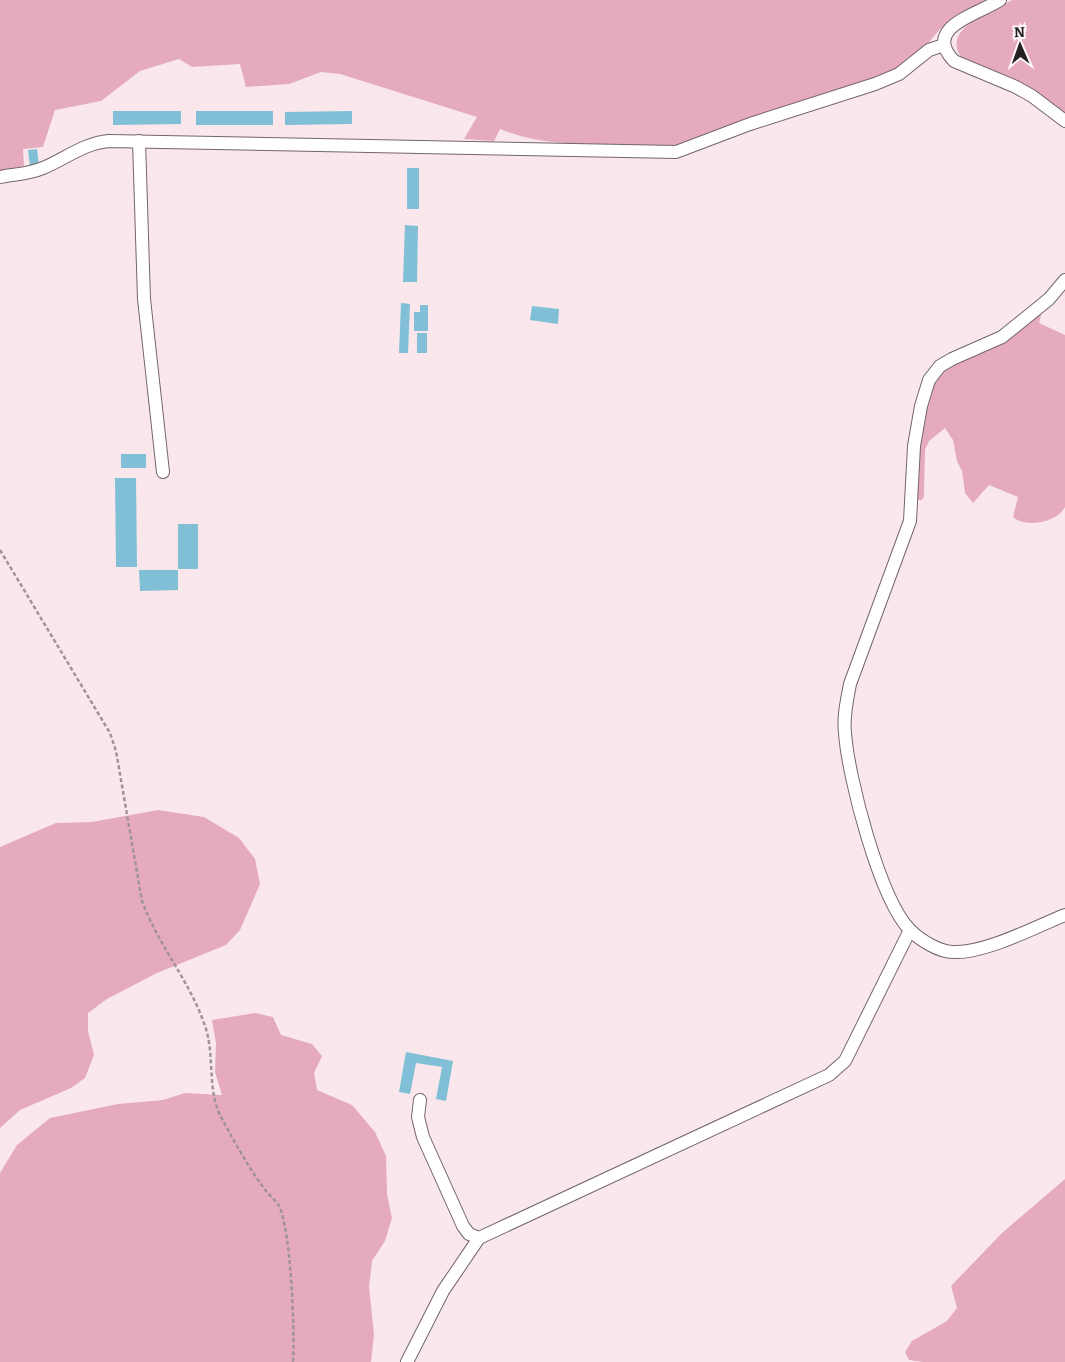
<svg xmlns="http://www.w3.org/2000/svg" width="1065" height="1362" font-family="Bitter,serif">
<style>
.forest{fill:#e5abbc}
.building{fill:#80bfd6}
.lines{fill:none;stroke-linecap:round;stroke-linejoin:round}
.street-casing{stroke:#746569;stroke-width:14}
.path{stroke:#a09396;stroke-width:2.5;stroke-dasharray:4 2.5;stroke-linecap:butt}
.street{stroke:#fff;stroke-width:12}
</style>
<rect width="100%" height="100%" fill="#f9e7ec"/>
<g class="forest">
<path d="M0,0H993L964,13L940,29L920,53L898,70L687,145C661,148 636,146 610,145C571,144 536,144 500,129L494,141L464,139L477,117L340,74L321,72L289,84L246,87L240,64L192,67L179,59L140,71L101,101L55,110L43,147L23,149L24,166L0,171Z"/>
<path d="M1012,0H1065V115L961,57C941,28 993,11 1012,0Z"/>
<path d="M1042,312L1039,323L1065,335V507C1057,523 1025,528 1013,517L1018,497L989,485L973,503L965,493L962,471L957,461L953,440L945,428L929,441L925,450L924,496L922,500H917L919,449L931,384L941,371Z"/>
<polygon points="158,810 204,817 239,838 255,859 260,884 240,930 226,945 157,973 107,999 88,1013 88,1031 94,1055 85,1078 71,1088 20,1110 0,1128 0,847 56,823 92,822"/>
<polygon points="255,1013 273,1017 281,1035 312,1044 322,1056 314,1073 317,1090 352,1105 375,1132 386,1156 387,1194 392,1218 385,1241 372,1261 369,1287 374,1334 371,1362 0,1362 0,1173 17,1145 50,1118 118,1104 163,1100 185,1093 222,1095 215,1072 216,1043 212,1020"/>
<polygon points="1065,1179 1065,1362 924,1362 909,1360 905,1352 912,1341 947,1321 957,1308 951,1286 1002,1233"/>
</g>
<g class="building">
<polygon points="113,111 181,111 181,124 113,125"/>
<rect x="196" y="111" width="77" height="14"/>
<polygon points="352,111 352,124 285,125 285,112"/>
<polygon points="37,149 39,166 30,166 28,150"/>
<rect x="407" y="168" width="12" height="41"/>
<polygon points="405,225 418,226 417,282 403,282"/>
<polygon points="401,303 410,304 408,353 399,353"/>
<polygon points="420,305 428,305 428,331 414,331 414,312 420,312"/>
<polygon points="532,306 559,309 558,324 530,320"/>
<rect x="417" y="333" width="10" height="20"/>
<rect x="121" y="454" width="25" height="14"/>
<polygon points="115,478 136,478 137,567 116,567"/>
<rect x="178" y="524" width="20" height="45"/>
<polygon points="139,570 178,570 178,590 140,591"/>
<polygon points="406,1052 453,1061 446,1101 436,1099 442,1067 416,1063 410,1094 399,1092"/>
</g>
<g class="lines">
<g class="street-casing">
<g id="street">
<path d="M1000,0C977,15 922,27 954,61L1016,87L1032,96L1065,121"/>
<polyline points="139,141 144,299 163,472"/>
<path d="M0,177C15,174 29,174 43,168C65,159 84,143 109,141L676,152L750,124L875,84L899,74L929,50L944,45"/>
<path d="M1065,280L1049,299L1002,337L952,359L940,366L929,380L921,406L914,446L910,521L850,684C847,700 843,717 845,733C848,777 880,900 910,930C920,940 939,952 953,952C984,954 1035,927 1065,915"/>
<polyline points="420,1100 418,1117 423,1137 463,1226 469,1234 479,1238 829,1075 845,1061 910,930"/>
<polyline points="407,1362 443,1291 479,1238"/>
</g>
</g>
<path class="path" d="M0,550L110,733L116,751L142,901C158,945 190,981 205,1026C215,1054 207,1088 220,1115C231,1136 249,1168 263,1187C267,1193 273,1198 278,1204C291,1225 295,1334 293,1362"/>
<use href="#street" class="street"/>
</g>
<g transform="translate(1020 45) rotate(358)" stroke="#fff8f9" stroke-width="4" paint-order="stroke">
<path d="M0-4L9 19L0 12L-9 19Z" fill="#251f20"/>
<text y="-8" font-size="14" font-weight="bold" text-anchor="middle" fill="#251f20">N</text>
</g>
</svg>
